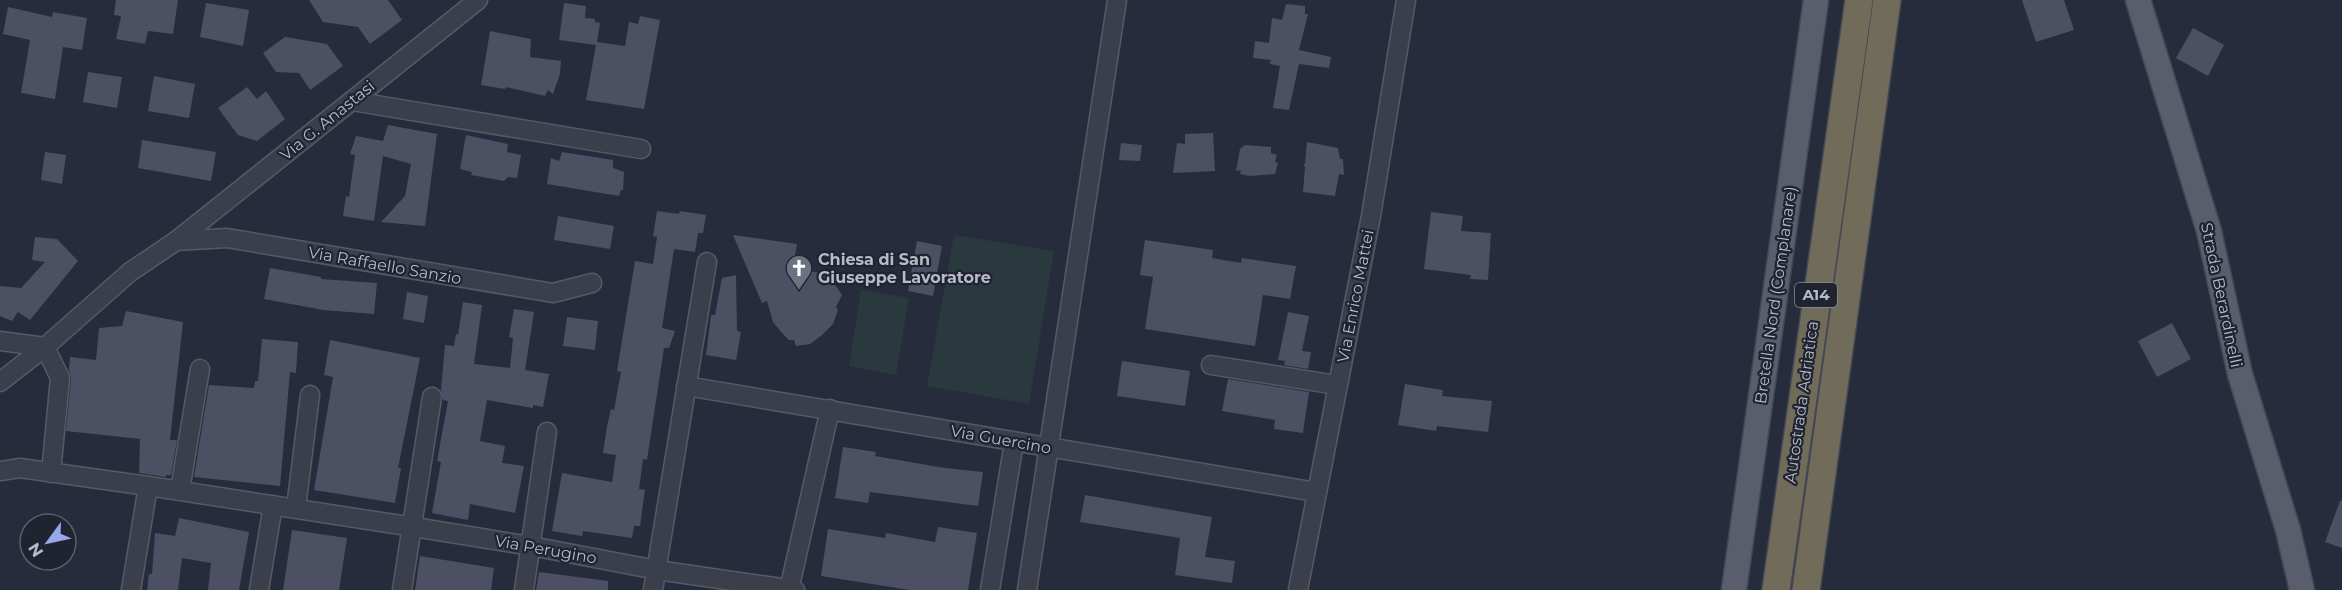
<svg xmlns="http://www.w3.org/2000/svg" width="2342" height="590" font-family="Montserrat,sans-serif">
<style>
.green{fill:#2a393e}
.building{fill:#4c5062}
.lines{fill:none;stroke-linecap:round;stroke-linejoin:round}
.minor-casing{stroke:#565a67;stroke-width:21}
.major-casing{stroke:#444855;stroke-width:27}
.highway-casing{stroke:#434754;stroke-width:30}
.minor{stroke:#3b3f4c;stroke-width:18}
.major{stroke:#595d6c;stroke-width:24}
.highway{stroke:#716c59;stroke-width:27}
.labels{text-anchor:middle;stroke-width:4.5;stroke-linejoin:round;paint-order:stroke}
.shield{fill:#202431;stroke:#8a8d9a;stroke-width:1.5}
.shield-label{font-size:15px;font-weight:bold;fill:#b7bac7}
.street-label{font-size:16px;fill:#b7bac7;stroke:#202431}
.poi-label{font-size:16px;font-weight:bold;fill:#b7bac7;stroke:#202431;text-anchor:start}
</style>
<rect width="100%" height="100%" fill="#272c3c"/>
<g class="green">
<polygon points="954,235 1054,251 1029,404 927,386"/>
<polygon points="861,290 909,298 896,375 849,366"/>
</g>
<g class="building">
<polygon points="116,0 178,0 173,34 148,31 145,44 116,39 121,16 114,15"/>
<polygon points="309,0 388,0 402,20 370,44 358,27 323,22"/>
<polygon points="2022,0 2064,0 2074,30 2036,42"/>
<polygon points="206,3 249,10 243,46 200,37"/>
<polygon points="564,3 586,6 585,18 595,19 595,22 600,23 597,42 625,46 629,22 638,24 640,16 660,20 644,109 586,100 596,45 559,40"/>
<polygon points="1286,4 1305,6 1305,14 1308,14 1299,50 1331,57 1329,68 1299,64 1289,110 1273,108 1280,66 1270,64 1271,60 1253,58 1255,41 1269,43 1272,18 1282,20"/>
<polygon points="8,7 52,17 53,12 87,18 82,50 63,47 55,99 21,93 30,40 3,34"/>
<polygon points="2193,28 2224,45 2208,76 2176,58"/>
<polygon points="490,31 531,39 530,57 561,61 560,74 553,94 548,90 545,96 506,87 505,89 481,85"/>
<polygon points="285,37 327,44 343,66 310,90 299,73 276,72 263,53"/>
<polygon points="88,72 122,77 117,108 83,102"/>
<polygon points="154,76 195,84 189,118 148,111"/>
<polygon points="247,87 257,99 266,91 285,119 257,141 238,135 218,108"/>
<polygon points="388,125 437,134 425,226 381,222 405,196 411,164 383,156 374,221 343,216 346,196 349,197 355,155 350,154 356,136 383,141"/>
<polygon points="1213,133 1215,171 1173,173 1177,143 1185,144 1185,134"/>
<polygon points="466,135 508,144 507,152 521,155 517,178 508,177 504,181 471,175 472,172 460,169"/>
<polygon points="142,140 216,152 211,181 138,168"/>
<polygon points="1307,142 1338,148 1340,159 1343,159 1344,175 1339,174 1335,196 1303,192 1305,167 1303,165 1305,164"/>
<polygon points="1121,143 1142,145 1140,161 1119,160"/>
<polygon points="1245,145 1271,147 1271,153 1277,155 1275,162 1278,163 1275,174 1250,176 1240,174 1241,170 1236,171 1240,149"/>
<polygon points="45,152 66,155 62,184 41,180"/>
<polygon points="562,152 613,160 613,168 624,172 623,190 621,190 619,196 547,184 551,158 559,161"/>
<polygon points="657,211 679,214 680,211 706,215 703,233 698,233 695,252 674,249 662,328 675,331 669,348 664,348 647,460 643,459 639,489 645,490 640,526 634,526 632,538 583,531 582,536 552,531 562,473 612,482 616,455 603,453 607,426 611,409 614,410 621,372 617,371 635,261 653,264 657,237 653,236"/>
<polygon points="1431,212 1463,216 1461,231 1491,233 1488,280 1470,279 1471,275 1424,269"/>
<polygon points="558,216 614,226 610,249 554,240"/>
<polygon points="733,235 797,244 793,268 820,273 831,279 842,295 836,307 838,310 833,324 822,335 810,344 796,346 794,340 789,340 781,332 773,322 767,301 762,303"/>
<polygon points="35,237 57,239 78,261 30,320 18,312 12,321 0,316 0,286 21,288 45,262 32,260"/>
<polygon points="1145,240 1213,250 1212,258 1241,263 1242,258 1296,266 1290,299 1263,295 1255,346 1145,329 1153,277 1140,275"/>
<polygon points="917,241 942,246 933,296 908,291"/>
<polygon points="270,268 321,277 321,279 377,283 374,314 323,310 264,299"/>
<polygon points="736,275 737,331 741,332 736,360 706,355 711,315 715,315 722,278"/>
<polygon points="407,292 428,296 424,323 403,319"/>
<polygon points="463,302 482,305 474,364 510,368 513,338 509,337 514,309 534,312 525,370 549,374 543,407 533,405 533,408 487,400 480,441 505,446 502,463 524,466 515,513 470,504 468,520 432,513 441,462 437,461 448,401 443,400 441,390 445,345 454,346 456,334 458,335"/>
<polygon points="126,311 183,322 170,440 177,440 171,475 166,475 166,477 139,473 140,439 66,431 71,379 69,370 70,357 96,360 99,328 122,326"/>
<polygon points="1288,312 1309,316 1302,351 1311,352 1308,369 1284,365 1285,361 1278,360"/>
<polygon points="567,317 598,321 595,350 563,346"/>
<polygon points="2172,323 2191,359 2157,377 2138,341"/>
<polygon points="262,339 298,342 296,373 290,372 280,486 194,477 209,385 254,388 255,381 258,381"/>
<polygon points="330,340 420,358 398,468 401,468 395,503 314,490 333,377 324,375"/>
<polygon points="1122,361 1190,371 1185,406 1117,396"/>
<polygon points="1228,379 1309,392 1303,433 1274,429 1275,420 1222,411"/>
<polygon points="1405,384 1443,390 1442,396 1492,401 1488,432 1437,426 1436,431 1398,425"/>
<polygon points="843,447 876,452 875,456 945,468 983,472 978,506 870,492 868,503 835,498"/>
<polygon points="1085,495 1212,517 1205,557 1235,561 1232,583 1175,575 1180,538 1080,522"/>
<polygon points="2340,501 2342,501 2342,548 2325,542"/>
<polygon points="179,518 249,532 239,590 208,590 211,563 182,558 178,590 147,590 149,574 152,574 155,533 175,536"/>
<polygon points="938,527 977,533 968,590 910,590 821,576 828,529 885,538 886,533 935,542"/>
<polygon points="292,530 347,538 339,590 283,590"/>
<polygon points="420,556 494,568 491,590 415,590"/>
<polygon points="539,572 608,581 608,590 536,590"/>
</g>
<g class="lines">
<g class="minor-casing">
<g id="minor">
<polyline points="352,101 641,149"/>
<polyline points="176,241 227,238 553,293 592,283"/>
<polyline points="0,341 45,347"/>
<polyline points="45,347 60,378 51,473"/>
<polyline points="1211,365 1337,385"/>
<polyline points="0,382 45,347 130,272 176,241 478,0"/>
<polyline points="686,386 1316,492"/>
<polyline points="0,471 20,468 148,486 414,527 531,546 657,570 795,590"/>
<polyline points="180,490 200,369"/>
<polyline points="296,508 310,395"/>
<polyline points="131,590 148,486"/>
<polyline points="259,590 273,505"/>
<polyline points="402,590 432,397"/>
<polyline points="524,590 547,432"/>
<polyline points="653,590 707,262"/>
<polyline points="789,590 830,409"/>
<polyline points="990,590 1014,442"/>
<polyline points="1027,590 1117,0"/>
<polyline points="1298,590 1371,216 1406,0"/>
</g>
</g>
<g class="major-casing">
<g id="major">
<polyline points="2138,0 2209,231 2240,374 2288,530 2302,590"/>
<polyline points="1734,590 1816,0"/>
</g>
</g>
<g class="highway-casing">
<g id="highway">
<polyline points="1776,590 1859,0"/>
<polyline points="1806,590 1887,0"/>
</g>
</g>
<use href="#minor" class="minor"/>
<use href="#major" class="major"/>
<use href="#highway" class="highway"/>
</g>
<defs>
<g id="church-pin" transform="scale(1.35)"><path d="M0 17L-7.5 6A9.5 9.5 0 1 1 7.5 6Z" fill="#6b7280" stroke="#202431"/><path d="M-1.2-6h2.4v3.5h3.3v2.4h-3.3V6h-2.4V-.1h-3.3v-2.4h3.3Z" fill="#fff"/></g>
</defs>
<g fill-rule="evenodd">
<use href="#church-pin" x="799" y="268"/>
</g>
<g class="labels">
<rect class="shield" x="1795" y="283" width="42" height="24" rx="4.5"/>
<g class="shield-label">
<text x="1816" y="300">A14</text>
</g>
<g class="street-label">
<text transform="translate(327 120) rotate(-39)" y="6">Via G. Anastasi</text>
<text transform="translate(385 265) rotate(10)" y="6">Via Raffaello Sanzio</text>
<text transform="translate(1775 295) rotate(-82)" y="6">Bretella Nord (Complanare)</text>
<text transform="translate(2222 295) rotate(78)" y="6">Strada Berardinelli</text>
<text transform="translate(1355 296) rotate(-79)" y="6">Via Enrico Mattei</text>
<text transform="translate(1801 402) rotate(-82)" y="6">Autostrada Adriatica</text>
<text transform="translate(1001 439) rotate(10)" y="6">Via Guercino</text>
<text transform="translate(546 549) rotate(10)" y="6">Via Perugino</text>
</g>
<g class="poi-label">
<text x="818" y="265">Chiesa di San<tspan x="818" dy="18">Giuseppe Lavoratore</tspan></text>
</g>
</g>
<g transform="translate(48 542) rotate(237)"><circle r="28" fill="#202431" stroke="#5c606d" stroke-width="1.5"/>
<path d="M0-4.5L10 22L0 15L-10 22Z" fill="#97a7ec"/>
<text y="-9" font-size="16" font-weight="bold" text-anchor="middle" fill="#b7bac7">N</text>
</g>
</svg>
